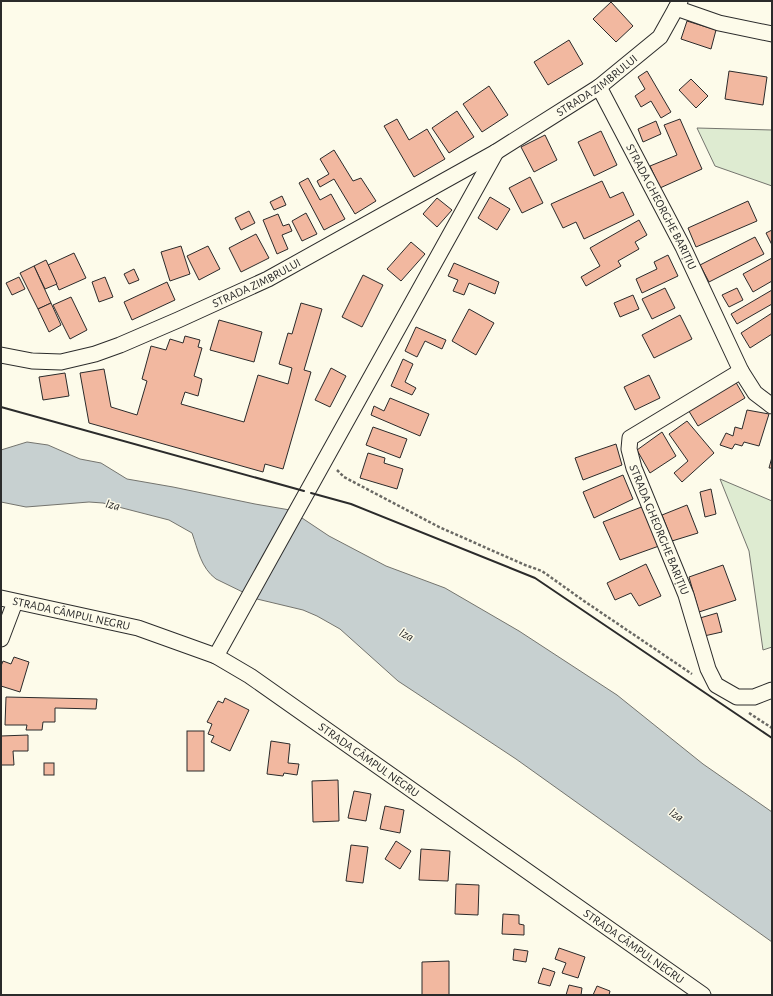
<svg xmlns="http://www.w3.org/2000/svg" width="773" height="996" font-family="'Alegreya Sans',sans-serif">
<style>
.green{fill:#deebd1;stroke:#74746e}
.water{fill:#c7d0d0;stroke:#74746e}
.building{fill:#f2b8a0;stroke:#2b2b2b}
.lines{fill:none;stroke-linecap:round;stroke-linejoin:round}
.street-casing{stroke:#2b2b2b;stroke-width:17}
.path{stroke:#6a6964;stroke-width:2.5;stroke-dasharray:3 2;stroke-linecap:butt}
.street{stroke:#fdfbea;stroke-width:15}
.wall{stroke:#2b2b2b;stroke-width:2}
.labels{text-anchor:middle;stroke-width:3;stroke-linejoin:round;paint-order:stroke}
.street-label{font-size:12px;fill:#2b2b2b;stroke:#fdfbea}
.water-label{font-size:13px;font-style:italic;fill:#2b2b2b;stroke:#fdfbea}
</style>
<rect width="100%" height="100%" fill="#fdfbea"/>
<g class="green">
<polygon points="697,128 772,130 772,186 715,166"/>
<polygon points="720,479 772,501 772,647 763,650 749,551"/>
</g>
<path class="water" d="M27,442L48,445L80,459L101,463L127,479L173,487L255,504L290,510L329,536L386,566L445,588L519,631L617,695L703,764L772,812V942L516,759L398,681L340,629L317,616L303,610L257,599L216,579C201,568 198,550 192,533L169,520L103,503L89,502L26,507L1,502V450Z"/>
<g class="building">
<polygon points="611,2 633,26 616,42 593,19"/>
<polygon points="687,21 716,30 711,49 681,39"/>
<polygon points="569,40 583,64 548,85 534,62"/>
<polygon points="647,71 671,112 661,118 651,101 641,107 635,96 645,89 638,77"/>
<polygon points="729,71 767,77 763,105 725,99"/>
<polygon points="691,79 708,96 696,108 679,90"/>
<polygon points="489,86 508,115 482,132 463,104"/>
<polygon points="457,111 474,137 449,153 432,128"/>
<polygon points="397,119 409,140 427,129 445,159 414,177 384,126"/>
<polygon points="680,119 702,169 660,188 650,166 677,155 664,125"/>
<polygon points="656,121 661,134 643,142 638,129"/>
<polygon points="601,131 617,165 594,176 578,142"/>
<polygon points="545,135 557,160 534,172 521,147"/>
<polygon points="334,150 353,181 361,178 376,201 355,214 334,179 320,187 317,181 329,174 320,159"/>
<polygon points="530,177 543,203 522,213 509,188"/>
<polygon points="308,178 320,200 331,194 345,219 324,230 299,183"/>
<polygon points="602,181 610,198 623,192 634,215 584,239 576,222 563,228 551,204"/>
<polygon points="282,196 286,205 274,210 270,202"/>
<polygon points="490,197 510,209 497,230 478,218"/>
<polygon points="437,198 452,210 437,227 423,214"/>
<polygon points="748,201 757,221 696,247 688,228"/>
<polygon points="249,211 255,223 241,230 235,218"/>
<polygon points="306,213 317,234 302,241 292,221"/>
<polygon points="278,214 283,226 289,224 292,231 282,235 288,249 277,254 263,220"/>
<polygon points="639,220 647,235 635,242 639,249 618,261 621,266 586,286 581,277 600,266 590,248"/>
<polygon points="772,230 772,245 766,233"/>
<polygon points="256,234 269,258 241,272 229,248"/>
<polygon points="755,237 764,254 709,282 700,265"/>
<polygon points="411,242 425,254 401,281 387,269"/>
<polygon points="181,246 190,274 170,281 161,252"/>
<polygon points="208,246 220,269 199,280 187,256"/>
<polygon points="74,253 86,278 59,290 48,265"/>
<polygon points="668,255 678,276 642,293 636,279 657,269 654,262"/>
<polygon points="772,258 772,281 753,292 743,274"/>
<polygon points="46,260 57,284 45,289 34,266"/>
<polygon points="454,263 499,282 495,294 469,283 464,295 453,291 458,280 448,276"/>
<polygon points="34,266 51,303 38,309 20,273"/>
<polygon points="134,269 139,280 129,284 124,274"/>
<polygon points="363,275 383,285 362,327 342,317"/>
<polygon points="19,277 25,289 12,295 6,283"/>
<polygon points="105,277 113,297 99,302 92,282"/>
<polygon points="167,282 175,300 132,320 124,302"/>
<polygon points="665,288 675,308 652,319 642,299"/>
<polygon points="737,288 743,300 729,307 722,295"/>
<polygon points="772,290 772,304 737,324 731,314"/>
<polygon points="633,295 639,309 620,317 614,303"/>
<polygon points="71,297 87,330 70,339 53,305"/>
<polygon points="51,303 61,325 49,332 38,309"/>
<polygon points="301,303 322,309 304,370 311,372 283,469 265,464 263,472 89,423 80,373 104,369 111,407 137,415 147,381 142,379 151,346 166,350 170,339 183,343 185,336 200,340 198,347 202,348 194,376 202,379 198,396 185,392 181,404 244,422 258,375 288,384 292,368 279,364 288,333 292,334"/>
<polygon points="469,309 494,323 476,355 452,341"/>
<polygon points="772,313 772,334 750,348 741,333"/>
<polygon points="680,315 692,339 654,358 642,335"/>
<polygon points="219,320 262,332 254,362 210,350"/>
<polygon points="416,327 446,340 442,349 425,341 417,357 405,351"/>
<polygon points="403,359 413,364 405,382 416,388 412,395 391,386"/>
<polygon points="331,368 346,376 330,407 315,400"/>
<polygon points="65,373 69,396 43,400 39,377"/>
<polygon points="649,375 660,398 635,410 624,387"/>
<polygon points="734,379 745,398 698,426 687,408"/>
<polygon points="390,398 429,414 420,436 371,415 374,406 384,411"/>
<polygon points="747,410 769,414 759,446 744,442 742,446 735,444 732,449 720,445 726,433 733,436 735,427 742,429"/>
<polygon points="687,421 714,453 682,482 674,473 688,461 669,434"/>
<polygon points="373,427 407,439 400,458 366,445"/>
<polygon points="662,432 676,456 650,473 637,450"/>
<polygon points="616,444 622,465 583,480 575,458"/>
<polygon points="368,453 385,458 384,463 403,469 397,489 360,478"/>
<polygon points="772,457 772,468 769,468"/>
<polygon points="623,475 633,499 594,518 583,492"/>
<polygon points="711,489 716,514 705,517 700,492"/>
<polygon points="687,505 698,533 672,541 662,515"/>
<polygon points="644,506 659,546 620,560 603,522"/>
<polygon points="646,564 661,596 639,606 631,593 615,600 607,583"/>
<polygon points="723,565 736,600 699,612 689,577"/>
<polygon points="717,613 722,632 704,636 700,618"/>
<polygon points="14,657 29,662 20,692 1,686 1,666 3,661 11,664"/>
<polygon points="6,697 97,699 96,709 55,708 55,722 43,722 42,730 26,730 27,725 5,725"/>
<polygon points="225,698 249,710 230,751 211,742 214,736 208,734 212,724 207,722 218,701 223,703"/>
<rect x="187" y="731" width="17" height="40"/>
<polygon points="28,735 28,751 13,751 14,765 1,765 1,736"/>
<polygon points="271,741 290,744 288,763 299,764 297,775 284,773 283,776 267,774"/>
<rect x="44" y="763" width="10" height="12"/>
<polygon points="338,780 339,821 313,822 312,781"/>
<polygon points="354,791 371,794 366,821 348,818"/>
<polygon points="385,806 404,810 400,833 380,829"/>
<polygon points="396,841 411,851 400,869 385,859"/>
<polygon points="351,845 368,847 363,883 346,881"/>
<polygon points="421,849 450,851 448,881 419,880"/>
<polygon points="456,884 479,885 478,915 455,914"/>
<polygon points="503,914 519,915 519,924 524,925 524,935 502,934"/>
<polygon points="559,948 585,957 578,978 562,973 566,963 555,959"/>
<polygon points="514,949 528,951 526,962 513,960"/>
<polygon points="449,961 449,995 422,995 422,962"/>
<polygon points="543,968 555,972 550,986 538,983"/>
<polygon points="569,985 582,988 581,995 566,995"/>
<polygon points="597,986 610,991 609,995 593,995"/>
</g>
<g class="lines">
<g class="street-casing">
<g id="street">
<polyline points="676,8 719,23 772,34"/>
<path id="s1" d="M599,87L683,247L741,371L755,393L772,406"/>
<path id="s2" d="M1,355L32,361L61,362L95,354L120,345L178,320L268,279L496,152L599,87L660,37L680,1"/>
<path id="s3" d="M741,371L630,438L629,449L634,468L686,595L708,669L716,685L737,697H754L772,690"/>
<path id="s4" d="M1,598L138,628L216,656L250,676L703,995"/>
<polyline points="1,639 15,602"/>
<polyline points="216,656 496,152"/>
</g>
</g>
<g class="path">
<polyline points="337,470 344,477 439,527 525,565 542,571 584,601 692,674"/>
<polyline points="749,713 772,728"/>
</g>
<use href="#street" class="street"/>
<g class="wall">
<polyline points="1,407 304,491"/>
<polyline points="311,493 351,504 535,578 772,738"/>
</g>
</g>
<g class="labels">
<g class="street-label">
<text dy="4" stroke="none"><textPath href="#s2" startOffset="666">STRADA ZIMBRULUI</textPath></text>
<text dy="4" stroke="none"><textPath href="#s1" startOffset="135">STRADA GHEORGHE BARIȚIU</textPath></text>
<text dy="4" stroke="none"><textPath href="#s2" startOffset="272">STRADA ZIMBRULUI</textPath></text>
<text dy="4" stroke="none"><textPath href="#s3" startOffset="227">STRADA GHEORGHE BARIȚIU</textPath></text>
<text dy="4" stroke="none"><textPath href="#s4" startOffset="72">STRADA CÂMPUL NEGRU</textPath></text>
<text dy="4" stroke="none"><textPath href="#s4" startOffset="408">STRADA CÂMPUL NEGRU</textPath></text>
<text dy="4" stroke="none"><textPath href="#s4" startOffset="732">STRADA CÂMPUL NEGRU</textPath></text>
</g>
<g class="water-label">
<text transform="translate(113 504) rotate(15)" y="5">Iza</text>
<text transform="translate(407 634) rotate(30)" y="5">Iza</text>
<text transform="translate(677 814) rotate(35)" y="5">Iza</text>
</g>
</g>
<rect width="773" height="996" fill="none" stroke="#2b2b2b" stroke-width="4"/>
</svg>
